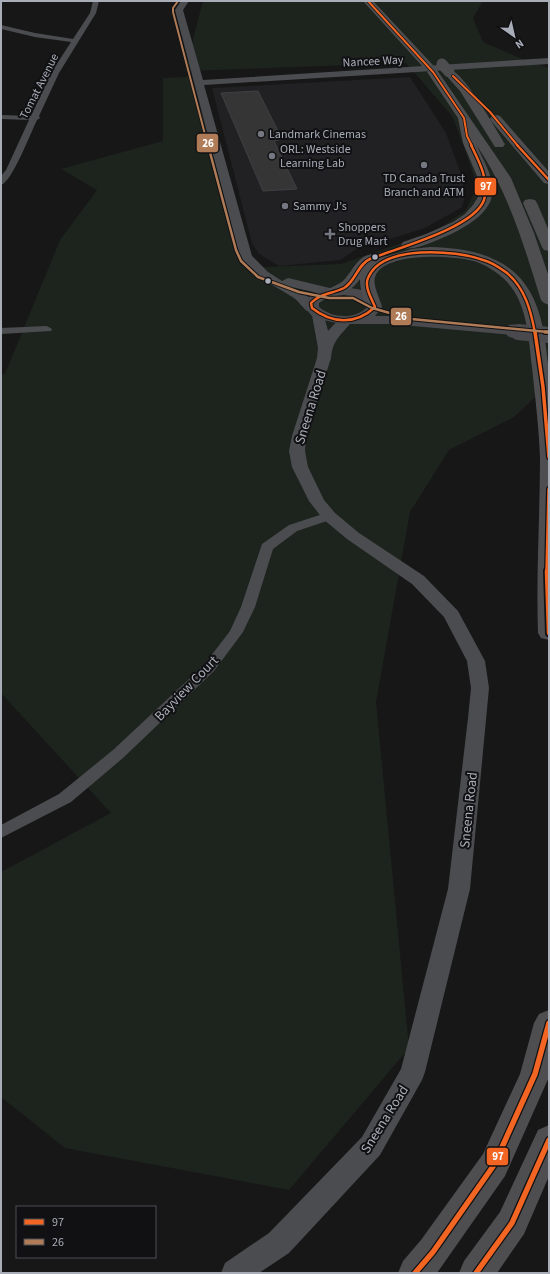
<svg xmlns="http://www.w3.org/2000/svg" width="550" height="1274" font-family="'Source Sans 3',sans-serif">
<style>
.built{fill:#212123}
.green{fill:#1d241e}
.building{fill:#353536;stroke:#3f4043}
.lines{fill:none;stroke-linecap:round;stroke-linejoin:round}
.minor{fill:#4b4c50;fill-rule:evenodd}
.tertiary{fill:#4b4c50;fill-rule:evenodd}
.secondary{fill:#4a4a4e;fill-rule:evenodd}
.motorway{fill:#4e4e51;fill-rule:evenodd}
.secondary-bridge-far1{stroke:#4a4a4e;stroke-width:13}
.secondary-bridge{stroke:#4a4a4e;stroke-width:16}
.motorway-bridge{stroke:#4e4e51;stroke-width:11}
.bus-1-far4-casing{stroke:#111113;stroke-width:3.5}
.bus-1-far3-casing{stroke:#111113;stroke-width:4.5}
.bus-1-far2-casing{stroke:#111113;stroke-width:6}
.bus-1-far1-casing{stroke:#111113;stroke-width:8}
.bus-1-casing{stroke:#111113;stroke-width:8}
.bus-2-far2-casing{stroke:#111113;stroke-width:3.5}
.bus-2-far1-casing{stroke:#111113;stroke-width:4.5}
.bus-2-casing{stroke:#111113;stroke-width:6}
.bus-1-far4{stroke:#f26522;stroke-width:2}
.bus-1-far3{stroke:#f26522;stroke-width:2.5}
.bus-1-far2{stroke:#f26522;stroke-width:3.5}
.bus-1-far1{stroke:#f26522;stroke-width:4.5}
.bus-1{stroke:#f26522;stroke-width:5.5}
.bus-2-far2{stroke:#b07c57;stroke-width:2}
.bus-2-far1{stroke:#b07c57;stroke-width:2.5}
.bus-2{stroke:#b07c57;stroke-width:3.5}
.poi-dot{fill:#757880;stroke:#111113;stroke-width:1.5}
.bus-dot{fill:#a8adb8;stroke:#111113;stroke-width:1.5}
.labels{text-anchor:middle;stroke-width:4;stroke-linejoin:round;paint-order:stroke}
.far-street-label{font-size:12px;fill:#a8adb8;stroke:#111113}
.far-poi-label{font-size:12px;fill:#a8adb8;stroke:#111113;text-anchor:start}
.street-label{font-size:14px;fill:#a8adb8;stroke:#111113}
.line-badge{stroke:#111113;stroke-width:1.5}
.badge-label{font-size:11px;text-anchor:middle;font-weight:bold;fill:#fff}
</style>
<rect width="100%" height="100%" fill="#171717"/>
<polygon class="built" points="410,77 446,133 461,174 465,195 462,207 425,228 355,250 340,260 279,266 259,254 252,243 212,88"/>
<polygon class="green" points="203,1 483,1 473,18 483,42 529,62 549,68 549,384 514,417 449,450 410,512 376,702 409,1048 289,1190 65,1148 1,1097 1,872 111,813 1,693 1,375 5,374 60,240 97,190 61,169 163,141 163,78 189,77 252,255 264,267 341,264 436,231 466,210 477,186 464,147 452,116 406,63 185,71"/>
<polygon class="building" points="258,91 282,139 274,141 297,189 263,191 221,93"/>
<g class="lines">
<g class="minor">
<path d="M93,1H99L96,13L59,73L39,116L40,118L37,120C31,132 12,182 1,185V176L6,170L29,120L1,119V115L31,116L51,73L71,42L35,37L1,29V25L35,33L73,39L90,13Z"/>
<polygon points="47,326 52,329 51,331 1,334 1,328"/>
<polygon points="329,512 333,513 335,516 333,519 297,531 273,549 255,607 243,632 214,671 123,758 71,802 1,838 1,825 59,794 113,750 204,665 230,631 241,607 262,544 289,525"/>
</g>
<g class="tertiary">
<path d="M181,1H189L183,10L203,80L549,58V64L204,85L252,256L268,272L282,281L288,278L334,289L336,292L334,295L330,296L292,287C303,292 312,298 318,308L317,311C314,311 310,312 307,311C303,308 299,302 294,298C274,285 254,277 240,257L175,10Z"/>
<path d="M318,311L323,312L328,331L341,317H351L353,320C342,335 333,338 331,358L306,436L305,451L308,467L324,500L335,513L359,533L424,576L458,611L485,661L489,688L470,889L425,1072L422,1080L380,1155L289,1253L259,1273H221L225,1263L269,1233L362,1137L401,1069L448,889L468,718L471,688L467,661L444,617L412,584L347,539L323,519L309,501L292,467L289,451L292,436L317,358L318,348L312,315L313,312Z"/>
</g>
<path class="secondary" d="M344,287C356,289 381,291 382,307L375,316H391L512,327L517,328L519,331L517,334L512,335L391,324H341L319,319L312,316L305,308C306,289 329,288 344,287ZM344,295L355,297L367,304V307C356,320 331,318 319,307V303L328,297Z"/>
<g class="motorway">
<polygon points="363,1 373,1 431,63 433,65 431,67 423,67"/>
<path d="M433,69L437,70L511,178L534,233L549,277V305L544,303L541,300C524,246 509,193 477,146C484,162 495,178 492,196C487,220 450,235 430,243C421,246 412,250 403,248L401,245L403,242L426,234L453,222L465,214L473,205L478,197L479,181L463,143L458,118L427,72Z"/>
<path d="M449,69C465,73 495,128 505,144L503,147H495L460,91L443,72Z"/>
<polygon points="496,115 500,116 549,172 549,184 544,183 492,122 490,119 492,116"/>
<polygon points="530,199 535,200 537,203 549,231 549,251 544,250 542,247 523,203 525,200"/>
<path d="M430,247C478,248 522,260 538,310C545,330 546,351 549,371V640L541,638L538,633C536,574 540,516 540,458C539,427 535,397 532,367C529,343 528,313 514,291C506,278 492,268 477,262C457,255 383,251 375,277C373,285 378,294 380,301L378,304L372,306L366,304C362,297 360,287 360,279C353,289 341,298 329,295L326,292C331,286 339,285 344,280C354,269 360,251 377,255L379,258L412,249Z"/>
<polygon points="549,1010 549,1077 505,1176 437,1273 398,1273 403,1261 421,1240 483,1154 520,1074 534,1023 539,1014"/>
<polygon points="549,1125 549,1176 524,1234 497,1273 459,1273 464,1261 500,1212 538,1130"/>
</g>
<polyline class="secondary-bridge-far1" points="512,331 528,333"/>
<polyline class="secondary-bridge" points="518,332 549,335"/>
<polyline class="motorway-bridge" points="442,64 449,72"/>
<g class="bus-1-far4-casing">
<g id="bus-1-far4">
<polyline points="368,1 433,72 464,118 467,136 472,146"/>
<polyline points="453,76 490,112 518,146"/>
</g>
</g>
<g class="bus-1-far3-casing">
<g id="bus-1-far3">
<path d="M471,145C479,161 490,182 484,200C474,228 397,248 370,259C358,264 355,282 344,288C332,294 320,293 311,303L312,308C332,324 356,325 375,307C372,299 364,287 368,278C382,244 456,250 483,260C492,262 500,268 507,273C525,288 531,311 535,333"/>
<polyline points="517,145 549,180"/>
</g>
</g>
<g class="bus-1-far2-casing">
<g id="bus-1-far2">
<polyline points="535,332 543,387 549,457"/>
<polyline points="547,572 549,489"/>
</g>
</g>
<g class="bus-1-far1-casing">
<polyline id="bus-1-far1" points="547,571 549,633"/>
</g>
<g class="bus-1-casing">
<g id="bus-1">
<polyline points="415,1273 433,1252 494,1165 535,1074 549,1023"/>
<polyline points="476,1273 512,1223 549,1140"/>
</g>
</g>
<g class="bus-2-far2-casing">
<polyline id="bus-2-far2" points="178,1 173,8 173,12 208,146"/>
</g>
<g class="bus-2-far1-casing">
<polyline id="bus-2-far1" points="208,145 236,250 241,261 258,277 299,292 329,298 353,298 372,308 411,319 548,332"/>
</g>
<g class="bus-2-casing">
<polyline id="bus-2" points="545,332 548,332"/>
</g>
<use href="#bus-1-far4" class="bus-1-far4"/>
<use href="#bus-1-far3" class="bus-1-far3"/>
<use href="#bus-1-far2" class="bus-1-far2"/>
<use href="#bus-1-far1" class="bus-1-far1"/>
<use href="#bus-1" class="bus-1"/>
<use href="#bus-2-far2" class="bus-2-far2"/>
<use href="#bus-2-far1" class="bus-2-far1"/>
<use href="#bus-2" class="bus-2"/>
</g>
<g class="poi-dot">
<circle cx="261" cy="134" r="4"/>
<circle cx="272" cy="156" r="4"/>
<circle cx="424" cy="165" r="4"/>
<circle cx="285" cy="206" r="4"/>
<path d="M328 228h4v4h4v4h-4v4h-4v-4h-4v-4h4z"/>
</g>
<g class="bus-dot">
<circle cx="375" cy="257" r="3.5"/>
<circle cx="268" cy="281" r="3.5"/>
</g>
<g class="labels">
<g class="far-street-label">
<text transform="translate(373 61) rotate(-3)" y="4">Nancee Way</text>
<text transform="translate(39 86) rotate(-63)" y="4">Tomat Avenue</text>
</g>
<g class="far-poi-label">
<text x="269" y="138">Landmark Cinemas</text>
<text x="280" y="153">ORL: Westside<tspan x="280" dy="14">Learning Lab</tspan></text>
<text x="424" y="182" text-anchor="middle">TD Canada Trust<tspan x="424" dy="14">Branch and ATM</tspan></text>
<text x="293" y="210">Sammy J’s</text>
<text x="338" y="231">Shoppers<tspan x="338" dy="14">Drug Mart</tspan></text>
</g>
<g class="street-label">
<text transform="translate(310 407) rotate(-73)" y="5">Sneena Road</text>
<text transform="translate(186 688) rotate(-46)" y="5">Bayview Court</text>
<text transform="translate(468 810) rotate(-84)" y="5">Sneena Road</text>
<text transform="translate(384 1119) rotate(-58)" y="5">Sneena Road</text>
</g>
</g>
<g class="line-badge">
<rect x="196" y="133" width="23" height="20" rx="4" fill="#b07c57"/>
<rect x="474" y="177" width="23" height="19" rx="4" fill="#f26522"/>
<rect x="390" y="307" width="22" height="19" rx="4" fill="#b07c57"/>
<rect x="486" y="1147" width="23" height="19" rx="4" fill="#f26522"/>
</g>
<g class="badge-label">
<text x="208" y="147">26</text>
<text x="486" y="190">97</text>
<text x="401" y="320">26</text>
<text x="498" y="1160">97</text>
</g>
<rect width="550" height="1274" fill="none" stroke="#a8adb8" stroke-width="4"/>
<rect x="16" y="1206" width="140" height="52" fill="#111113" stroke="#4d4f55"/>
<rect x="24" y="1219" width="20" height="6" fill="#f26522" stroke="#4d4f55"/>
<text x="52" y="1226" font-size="12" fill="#a8adb8">97</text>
<rect x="24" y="1239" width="20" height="6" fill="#b07c57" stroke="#4d4f55"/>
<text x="52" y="1246" font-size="12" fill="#a8adb8">26</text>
<g transform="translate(514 36) rotate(146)" stroke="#111113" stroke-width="3" paint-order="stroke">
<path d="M0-3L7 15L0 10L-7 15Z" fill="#a8adb8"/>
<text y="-6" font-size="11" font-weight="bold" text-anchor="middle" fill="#a8adb8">N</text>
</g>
</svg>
